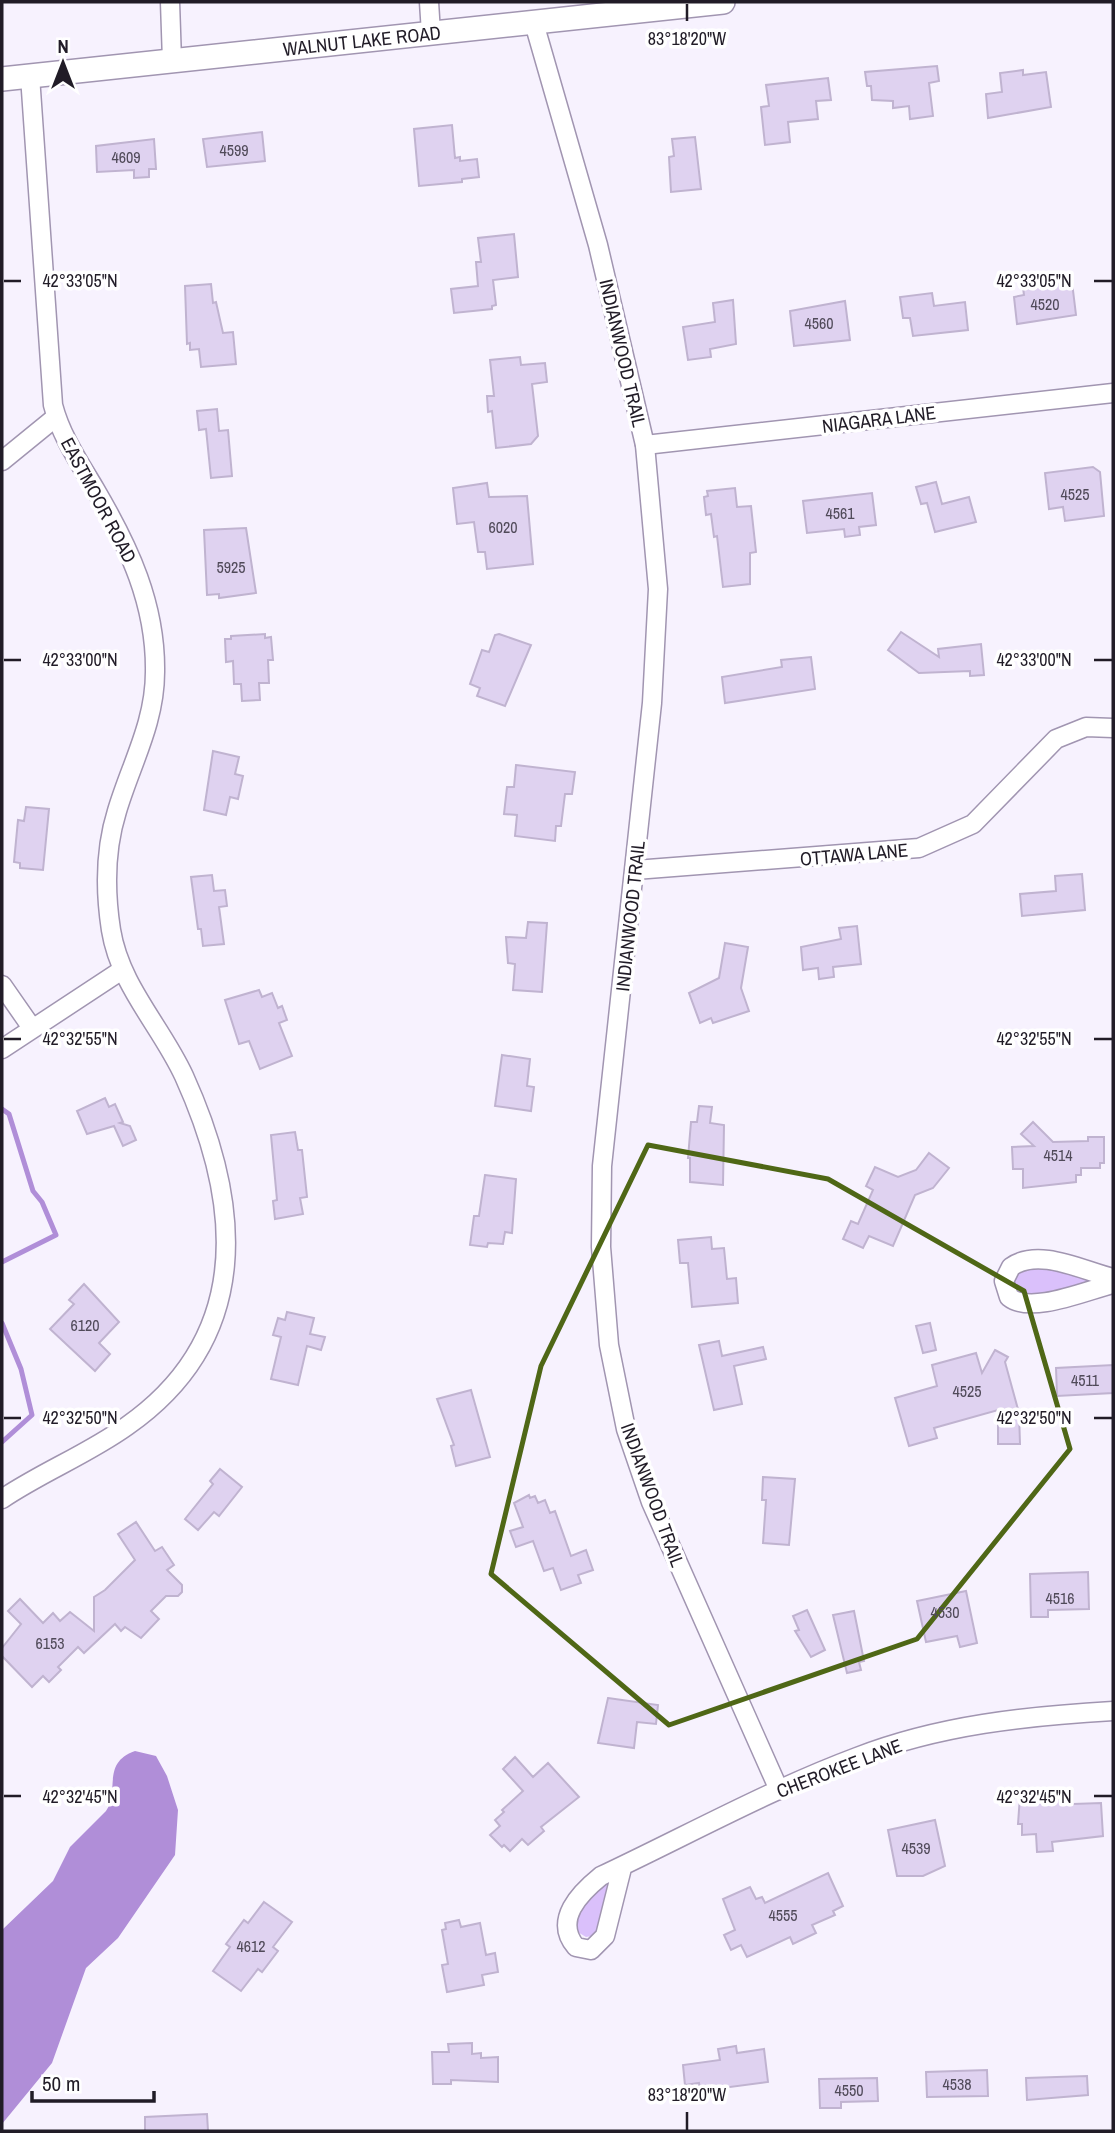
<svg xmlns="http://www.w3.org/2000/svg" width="1115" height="2133" font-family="'Archivo Narrow',sans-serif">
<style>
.green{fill:#dac0fb}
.water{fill:#b08ed8}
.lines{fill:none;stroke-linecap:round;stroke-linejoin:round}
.stream{stroke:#b08ed8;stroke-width:5}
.building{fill:#dfd2f0;stroke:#c0b3d0;stroke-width:2}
.minor-casing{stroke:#a195b1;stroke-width:21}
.tertiary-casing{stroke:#a195b1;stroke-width:26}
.minor{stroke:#fff;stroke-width:18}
.tertiary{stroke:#fff;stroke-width:23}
.marked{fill:none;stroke:#4f6716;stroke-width:5;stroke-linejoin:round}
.ticks{fill:none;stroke:#211c27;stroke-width:2.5}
.labels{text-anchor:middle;stroke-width:7;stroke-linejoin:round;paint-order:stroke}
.number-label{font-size:16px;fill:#504a59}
.street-label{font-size:19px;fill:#211c27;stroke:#fff}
.ticks-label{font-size:18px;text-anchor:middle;fill:#211c27;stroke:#fff;stroke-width:7;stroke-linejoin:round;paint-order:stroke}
</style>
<rect width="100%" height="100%" fill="#f7f2fe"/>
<g class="green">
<path d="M1027,1268H1052L1098,1280C1076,1286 1034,1307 1016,1288L1014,1277Z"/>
<polygon points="612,1879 599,1930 592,1936 586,1937 576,1931 575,1912 591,1892"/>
</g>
<path class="water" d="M135,1751L156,1756L167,1776L178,1810L175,1855L118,1938L86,1968L52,2063L2,2124V1930L53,1881L70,1847L106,1811C120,1791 101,1763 135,1751Z"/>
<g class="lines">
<g class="stream">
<polyline points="2,1109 9,1114 33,1191 42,1202 56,1235 2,1262"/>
<polyline points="2,1323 21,1369 32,1415 2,1442"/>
</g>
</g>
<g class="building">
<polygon points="937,66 939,81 929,83 933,116 910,119 909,106 893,108 893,101 872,100 871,86 867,86 865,72"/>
<polygon points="1023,70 1023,75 1046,72 1051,107 988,118 986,94 1002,92 1000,73"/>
<polygon points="828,78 831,100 816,101 818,119 788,122 790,142 765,145 761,107 769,106 766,85"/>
<polygon points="452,125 455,158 460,157 460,161 477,159 479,177 462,179 462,182 419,186 414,129"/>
<polygon points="262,132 265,161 207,167 203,139"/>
<polygon points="695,137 701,189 671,192 669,157 674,156 672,139"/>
<polygon points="154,139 156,169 149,169 149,177 134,178 134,170 97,172 96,146"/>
<polygon points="514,234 518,277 493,280 496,305 492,306 492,309 454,313 451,289 478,286 476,262 481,262 478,238"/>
<polygon points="1071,274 1076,315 1017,324 1014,297 1024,295 1022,280"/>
<polygon points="211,284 213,303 216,302 223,333 233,332 236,364 201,367 199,349 190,350 190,343 187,344 185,286"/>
<polygon points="932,293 934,306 965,302 968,330 913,336 910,318 903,318 900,297"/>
<polygon points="733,300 736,344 710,349 711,357 688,360 683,327 715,322 713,303"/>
<polygon points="845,301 850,340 794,346 790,311"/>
<polygon points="520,357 521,365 545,363 547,382 532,384 538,436 531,444 496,448 492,411 488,412 487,396 494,396 490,360"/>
<polygon points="217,409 219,431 228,430 232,476 211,478 206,429 199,430 197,411"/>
<polygon points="1093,467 1100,472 1104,516 1065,521 1063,507 1049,509 1045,473"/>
<polygon points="936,482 942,504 969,497 976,522 935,532 927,503 921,504 916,487"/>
<polygon points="487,483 489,497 527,496 533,564 487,569 485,552 478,552 474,522 457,524 453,488"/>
<polygon points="735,488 737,507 751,506 756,552 750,553 750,584 723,587 717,536 714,537 711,514 706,515 704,497 708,496 707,491"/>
<polygon points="872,493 876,525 859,527 860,535 845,537 844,529 807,533 803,501"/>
<polygon points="246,528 256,593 219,598 219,594 207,595 204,530"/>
<polygon points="901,632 939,657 938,649 981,644 984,675 970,676 970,671 919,673 888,650"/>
<polygon points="265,634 265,638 271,637 273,660 268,660 269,683 259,683 260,700 242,701 241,684 234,684 233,661 226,662 225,639 231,639 231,636"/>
<polygon points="499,634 531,645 505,706 477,696 480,688 470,684 482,650 489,652 495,635"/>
<polygon points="811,657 815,689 725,703 722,677 782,667 781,660"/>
<polygon points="213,751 239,757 235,774 243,776 238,799 230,797 226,815 204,810"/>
<polygon points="516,765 575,772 572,794 565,794 561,826 556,826 555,841 515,836 517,815 504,814 507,787 514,787"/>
<polygon points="26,807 49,809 43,870 20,868 20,863 14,862 18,820 24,821"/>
<polygon points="1082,874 1085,910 1022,916 1020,894 1056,891 1055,876"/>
<polygon points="212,875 214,891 225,890 227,906 219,907 224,944 203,946 201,929 198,929 191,877"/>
<polygon points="528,922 547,923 542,992 513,990 515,964 508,963 506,937 526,938"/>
<polygon points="857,926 861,964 833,967 834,977 819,979 818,968 803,970 801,947 841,939 839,928"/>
<polygon points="725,943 748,947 741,988 749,1011 713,1023 711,1018 700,1023 689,993 719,978"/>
<polygon points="259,990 262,997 272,993 278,1008 282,1006 287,1020 279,1023 292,1056 260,1069 249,1041 239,1044 225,1000"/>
<polygon points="502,1055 530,1059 527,1086 534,1087 531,1111 495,1106"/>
<polygon points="105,1098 109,1107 115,1104 123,1122 120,1123 130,1126 136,1140 123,1146 114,1126 87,1134 77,1111"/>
<polygon points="699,1106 712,1107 710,1123 724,1125 723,1185 690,1182 690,1158 688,1158 691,1122 697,1122"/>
<polygon points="1033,1122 1053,1142 1088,1141 1088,1137 1104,1137 1104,1163 1100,1163 1100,1168 1081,1168 1081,1175 1076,1175 1076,1182 1023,1188 1023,1169 1013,1169 1012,1147 1034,1146 1021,1134"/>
<polygon points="295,1132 298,1150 302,1150 307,1197 300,1198 303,1214 275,1219 273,1201 277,1200 271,1135"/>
<polygon points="929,1153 949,1168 933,1188 915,1195 893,1246 869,1236 863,1248 843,1239 851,1221 858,1224 873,1190 866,1186 875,1167 898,1177 916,1170"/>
<polygon points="485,1175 516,1179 512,1233 505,1232 503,1244 488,1243 487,1247 470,1245 474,1216 479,1216"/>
<polygon points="711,1237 712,1249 724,1248 727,1279 736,1278 738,1303 692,1307 688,1263 680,1263 678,1240"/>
<polygon points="84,1284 119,1322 99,1343 110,1354 95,1371 50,1329 74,1304 69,1300"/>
<polygon points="287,1312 314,1318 310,1334 325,1337 321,1350 307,1346 298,1385 271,1379 281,1337 273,1335 278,1318 285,1320"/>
<polygon points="930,1323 936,1350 923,1353 916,1326"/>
<polygon points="719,1341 722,1356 763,1347 766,1359 734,1366 742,1404 714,1410 699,1345"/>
<polygon points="995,1350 1008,1357 1005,1362 1019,1413 1020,1444 998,1444 998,1410 934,1428 937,1438 909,1446 895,1398 937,1386 932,1365 976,1353 982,1373"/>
<polygon points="1113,1365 1113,1393 1057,1396 1056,1368"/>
<polygon points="471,1390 490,1457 456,1466 451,1446 454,1445 437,1399"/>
<polygon points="220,1469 242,1487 219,1516 214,1512 198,1530 185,1519 213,1484 210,1481"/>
<polygon points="763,1477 795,1479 789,1545 763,1543 766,1500 762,1500"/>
<polygon points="529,1495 530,1498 535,1496 538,1503 545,1500 550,1513 555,1511 571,1556 586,1550 593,1570 578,1575 581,1583 561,1590 553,1568 544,1571 533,1541 516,1547 510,1531 523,1527 514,1503"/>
<polygon points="136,1522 155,1551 162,1547 174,1565 167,1570 182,1585 182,1592 178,1596 166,1596 151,1611 159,1619 141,1638 125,1627 121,1631 115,1624 84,1653 78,1647 58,1667 61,1670 49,1682 43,1676 32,1687 2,1656 2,1648 21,1624 8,1611 20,1599 43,1623 53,1613 60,1621 70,1612 94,1631 94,1597 105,1590 135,1560 118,1534"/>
<polygon points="1088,1572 1089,1609 1048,1610 1048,1617 1031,1617 1030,1574"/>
<polygon points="966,1591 977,1643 960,1647 957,1636 926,1642 917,1601"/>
<polygon points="807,1610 825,1650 811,1657 795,1631 799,1630 793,1616"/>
<polygon points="854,1611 864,1661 859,1662 861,1670 847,1673 833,1615"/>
<polygon points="608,1698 658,1705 656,1724 637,1722 634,1748 598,1743"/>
<polygon points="515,1757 533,1777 548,1763 579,1797 541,1827 544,1831 528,1845 522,1839 510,1851 504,1845 502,1847 490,1835 500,1826 495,1820 504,1812 502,1810 523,1791 503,1769"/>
<polygon points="1073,1794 1073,1804 1101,1803 1103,1836 1052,1842 1053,1851 1037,1852 1036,1834 1022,1835 1022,1824 1018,1824 1020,1796"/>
<polygon points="935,1820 945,1866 923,1876 897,1876 888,1830"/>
<polygon points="828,1873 843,1906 833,1911 835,1915 812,1925 816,1933 793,1944 790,1937 747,1957 741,1945 731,1950 724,1935 735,1930 723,1899 750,1887 756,1899 762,1897 765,1903"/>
<polygon points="264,1902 292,1922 273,1947 278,1951 262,1972 258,1969 241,1991 213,1971 230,1947 226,1944 244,1920 248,1923"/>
<polygon points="459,1920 461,1927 480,1923 486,1955 495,1953 498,1972 482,1975 484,1985 447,1992 442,1965 448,1964 442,1930 446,1929 445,1923"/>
<polygon points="472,2043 472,2054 481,2053 481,2058 498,2057 498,2082 451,2080 451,2084 433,2084 432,2052 449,2052 448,2044"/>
<polygon points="736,2046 737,2053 764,2049 768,2082 700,2091 699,2083 685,2085 683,2065 720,2060 718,2049"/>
<polygon points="987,2070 988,2096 927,2097 926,2072"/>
<polygon points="1087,2076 1088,2095 1027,2100 1026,2078"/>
<polygon points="877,2078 878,2101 841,2102 841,2108 820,2108 819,2079"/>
<polygon points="207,2114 208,2131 145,2131 145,2117"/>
</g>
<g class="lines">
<g class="minor-casing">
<g id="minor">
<polyline points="170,2 172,61"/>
<polyline points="429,2 431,33"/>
<polyline points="534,23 598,245 645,445 658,589 652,703 602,1166 601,1247 609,1345 626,1429 651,1502 779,1790"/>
<polyline points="645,445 1113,393"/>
<polyline points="2,461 56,417"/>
<polyline points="635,870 919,848 973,824 1056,739 1086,727 1113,728"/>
<polyline points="2,985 32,1028"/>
<polyline points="2,1049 122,970"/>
<path d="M1113,1278C1083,1271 1039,1247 1011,1267L1004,1281L1009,1297C1031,1315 1087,1290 1113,1284"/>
<path d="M2,1499C42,1472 88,1454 127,1426C254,1337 242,1204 184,1076C161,1026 120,986 111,930C105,891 105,849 117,811C131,764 155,723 155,672C156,604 129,547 95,489C79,462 61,436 53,405L30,76"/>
<path d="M622,1868L605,1936L591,1950L576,1947C553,1920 580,1893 601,1876C686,1836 769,1790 857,1757C939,1725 1027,1716 1113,1711"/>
</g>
</g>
<g class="tertiary-casing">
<g id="tertiary">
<path id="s1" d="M2,79L723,2"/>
</g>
</g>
<use href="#minor" class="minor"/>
<use href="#tertiary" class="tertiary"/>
</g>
<path class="marked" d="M648,1145L828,1179L1024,1291L1070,1449L917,1639L669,1725L491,1574L541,1366Z"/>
<path class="ticks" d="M687,4V21M4,281H21M1094,281H1112M4,660H21M1094,660H1112M4,1039H21M1094,1039H1112M4,1418H21M1094,1418H1112M4,1796H21M1094,1796H1112M687,2112V2130"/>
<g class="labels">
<g class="number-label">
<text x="234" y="156">4599</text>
<text x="126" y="163">4609</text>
<text x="1045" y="310">4520</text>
<text x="819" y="329">4560</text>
<text x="1075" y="500">4525</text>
<text x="840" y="519">4561</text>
<text x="503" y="533">6020</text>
<text x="231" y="573">5925</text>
<text x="1058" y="1161">4514</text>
<text x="85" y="1331">6120</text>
<text x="1085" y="1386">4511</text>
<text x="967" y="1397">4525</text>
<text x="1060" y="1604">4516</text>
<text x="945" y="1618">4530</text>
<text x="50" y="1649">6153</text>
<text x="916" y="1854">4539</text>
<text x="783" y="1921">4555</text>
<text x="251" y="1952">4612</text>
<text x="957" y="2090">4538</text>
<text x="849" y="2096">4550</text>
</g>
<g class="street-label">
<text dy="7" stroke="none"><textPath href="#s1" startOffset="362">WALNUT LAKE ROAD</textPath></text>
<text transform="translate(623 353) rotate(77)" y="7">INDIANWOOD TRAIL</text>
<text transform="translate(879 419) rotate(-7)" y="7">NIAGARA LANE</text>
<text transform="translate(99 500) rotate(62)" y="7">EASTMOOR ROAD</text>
<text transform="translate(854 854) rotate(-5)" y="7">OTTAWA LANE</text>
<text transform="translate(630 916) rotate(-84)" y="7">INDIANWOOD TRAIL</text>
<text transform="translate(653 1495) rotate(70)" y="7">INDIANWOOD TRAIL</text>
<text transform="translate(839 1768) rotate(-21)" y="7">CHEROKEE LANE</text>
</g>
</g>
<g class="ticks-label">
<text x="687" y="45">83°18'20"W</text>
<text x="80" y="287">42°33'05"N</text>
<text x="1034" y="287">42°33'05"N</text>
<text x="80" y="666">42°33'00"N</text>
<text x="1034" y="666">42°33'00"N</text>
<text x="80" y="1045">42°32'55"N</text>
<text x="1034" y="1045">42°32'55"N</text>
<text x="80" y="1424">42°32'50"N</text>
<text x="1034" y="1424">42°32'50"N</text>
<text x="80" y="1803">42°32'45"N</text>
<text x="1034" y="1803">42°32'45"N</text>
<text x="687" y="2101">83°18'20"W</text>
</g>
<rect width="1115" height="2133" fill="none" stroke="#211c27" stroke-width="7"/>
<g transform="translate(63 63)" stroke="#ffffff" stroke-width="5" paint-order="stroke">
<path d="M0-5L12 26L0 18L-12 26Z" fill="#211c27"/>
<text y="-10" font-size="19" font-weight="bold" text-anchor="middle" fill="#211c27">N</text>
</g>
<path d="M32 2091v10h122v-10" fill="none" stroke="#211c27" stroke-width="3.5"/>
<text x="42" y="2091" font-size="21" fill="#211c27" stroke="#ffffff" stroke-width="5" paint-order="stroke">50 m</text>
</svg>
